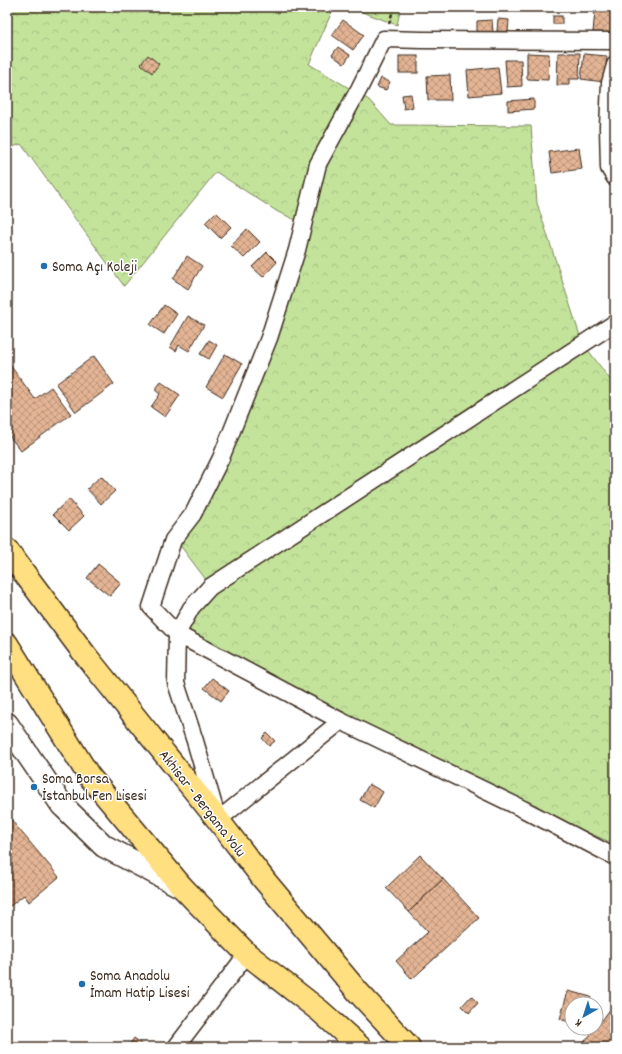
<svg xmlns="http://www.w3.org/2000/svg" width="622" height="1054" font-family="Dekko,sans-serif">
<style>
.forest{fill:url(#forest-crowns);stroke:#7f865c}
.building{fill:url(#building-cross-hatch);stroke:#3b2a1e}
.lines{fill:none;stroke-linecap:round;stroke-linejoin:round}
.street-casing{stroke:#3b2a1e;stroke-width:19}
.secondary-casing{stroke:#3b2a1e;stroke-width:25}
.primary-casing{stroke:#3b2a1e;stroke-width:25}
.path{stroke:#3b2a1e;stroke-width:2.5;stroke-dasharray:4 3;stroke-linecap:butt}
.street{stroke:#fff;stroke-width:16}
.secondary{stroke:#fff;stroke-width:22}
.primary{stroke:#ffdf80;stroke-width:22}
.poi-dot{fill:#1f6fb2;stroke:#fff;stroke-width:1.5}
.labels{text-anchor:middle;stroke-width:3;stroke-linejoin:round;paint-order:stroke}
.poi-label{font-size:15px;fill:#3b2a1e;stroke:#fff;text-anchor:start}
.street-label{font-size:15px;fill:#3b2a1e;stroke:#fff}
</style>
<defs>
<pattern id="forest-crowns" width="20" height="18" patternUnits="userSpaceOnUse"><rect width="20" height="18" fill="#c3e39b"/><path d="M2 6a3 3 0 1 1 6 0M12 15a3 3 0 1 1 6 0" fill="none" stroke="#a8c385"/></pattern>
<pattern id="building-cross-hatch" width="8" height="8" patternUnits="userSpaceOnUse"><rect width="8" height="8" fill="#e3b494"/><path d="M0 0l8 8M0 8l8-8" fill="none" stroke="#b99378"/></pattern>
</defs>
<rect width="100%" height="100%" fill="#fff"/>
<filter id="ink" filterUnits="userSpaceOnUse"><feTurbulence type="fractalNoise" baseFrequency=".025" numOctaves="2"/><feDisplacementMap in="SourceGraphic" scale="8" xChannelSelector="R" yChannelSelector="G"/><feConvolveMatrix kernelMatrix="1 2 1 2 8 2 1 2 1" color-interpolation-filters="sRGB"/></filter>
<g filter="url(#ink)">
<g class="forest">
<polygon points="7,7 334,7 309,64 369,100 391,125 531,126 537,203 582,342 615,386 615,844 524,806 181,632 213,589 179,544 195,517 305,224 278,212 216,172 124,286 21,144 7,149"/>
<polygon points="349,7 401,7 397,25"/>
</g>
<g class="building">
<polygon points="595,11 614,12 612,33 593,32"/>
<rect x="553" y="16" width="9" height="8"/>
<polygon points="498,19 509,20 508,32 497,31"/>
<polygon points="343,20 364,35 353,50 332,35"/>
<polygon points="492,20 493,33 477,34 477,21"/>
<polygon points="338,47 350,55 344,64 332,55"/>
<polygon points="527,53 549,54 548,80 527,79"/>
<polygon points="558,53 580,53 579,79 569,79 569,85 557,85"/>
<polygon points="584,54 607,56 604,82 581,79"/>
<polygon points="148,55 159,64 152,73 141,64"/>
<rect x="399" y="56" width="19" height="17"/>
<polygon points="505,60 521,60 522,86 507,87"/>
<polygon points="498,67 501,93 469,96 467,70"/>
<polygon points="450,75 451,100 428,100 427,76"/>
<polygon points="381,78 390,82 386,90 377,87"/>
<polygon points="411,94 413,107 404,109 402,95"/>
<polygon points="534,99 534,109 508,111 508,101"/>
<polygon points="579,148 582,169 552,173 549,152"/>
<polygon points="216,212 231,227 220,238 205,223"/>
<polygon points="247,229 260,242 244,258 231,246"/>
<polygon points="267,252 277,262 263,277 252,267"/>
<polygon points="187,256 202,266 188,289 173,279"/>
<polygon points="164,305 177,314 164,334 150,325"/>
<polygon points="188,316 204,325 189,351 179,345 176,351 170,347"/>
<polygon points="209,340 217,345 209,359 200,354"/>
<polygon points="225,354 242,364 223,397 206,387"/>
<polygon points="94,356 114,384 76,412 56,384"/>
<polygon points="7,361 35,399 51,387 71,414 21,451 7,433"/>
<polygon points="161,382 180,395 165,417 151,407 160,394 155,390"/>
<polygon points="101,476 115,491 101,504 87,489"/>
<polygon points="69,499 84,516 69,530 53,514"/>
<polygon points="98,564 121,583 110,596 87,578"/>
<polygon points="212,678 229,691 221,701 204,688"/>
<polygon points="267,733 275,741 269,746 262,738"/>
<polygon points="369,784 383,792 374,808 360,800"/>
<polygon points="7,815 59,877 29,902 24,895 10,906 7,902"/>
<polygon points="420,855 443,879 409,912 386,888"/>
<polygon points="443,879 479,918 412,979 396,961 428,932 409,912"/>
<polygon points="568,991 591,997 589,1004 572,1004 572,1023 560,1019"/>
<polygon points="471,996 478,1003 469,1013 462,1006"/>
<polygon points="615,1003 615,1047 580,1047 596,1028"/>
<polygon points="134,1038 146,1047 128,1047"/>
</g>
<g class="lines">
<g class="street-casing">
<g id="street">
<polyline points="615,41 422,40 384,39 359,89 318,164 297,250 269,338 221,458 193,514 173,540 151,607 177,634 341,721 523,809 615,857"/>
<polyline points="615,65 610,83 608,127 609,168 615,178"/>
<polyline points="341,721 218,820 195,741 176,683 177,634 191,608 210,587 615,323"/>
<polyline points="176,1047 247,954"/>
</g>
</g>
<g class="secondary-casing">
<polyline id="secondary" points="7,724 62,805 104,846 182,887"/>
</g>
<g class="primary-casing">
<g id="primary">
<polyline points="7,550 86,656 218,820 265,881 358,992 409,1047"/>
<polyline points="7,644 89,776 182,887 247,954 320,1011 360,1047"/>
</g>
</g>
<polyline class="path" points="389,24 394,7"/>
<use href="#street" class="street"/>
<use href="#secondary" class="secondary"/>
<use href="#primary" class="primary"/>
</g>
</g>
<g class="poi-dot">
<circle cx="44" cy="266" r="4"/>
<circle cx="34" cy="787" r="4"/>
<circle cx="82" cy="984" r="4"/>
</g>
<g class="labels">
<g class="poi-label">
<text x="52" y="271">Soma Açı Koleji</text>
<text x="42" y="783">Soma Borsa<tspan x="42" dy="17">İstanbul Fen Lisesi</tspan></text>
<text x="90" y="980">Soma Anadolu<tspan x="90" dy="17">İmam Hatip Lisesi</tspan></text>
</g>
<g class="street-label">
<text transform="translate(203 803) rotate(52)" y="5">Akhisar - Bergama Yolu</text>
</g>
</g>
<rect width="622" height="1054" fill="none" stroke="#fff" stroke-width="24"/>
<rect x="12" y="12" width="598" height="1030" fill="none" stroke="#3b2a1e" stroke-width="1.5" filter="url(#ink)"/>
<g transform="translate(584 1016) rotate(219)"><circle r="19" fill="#ffffff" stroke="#b1aaa5"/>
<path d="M0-3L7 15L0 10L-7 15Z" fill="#1f6fb2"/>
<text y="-6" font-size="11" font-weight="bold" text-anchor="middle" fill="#3b2a1e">K</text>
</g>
</svg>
